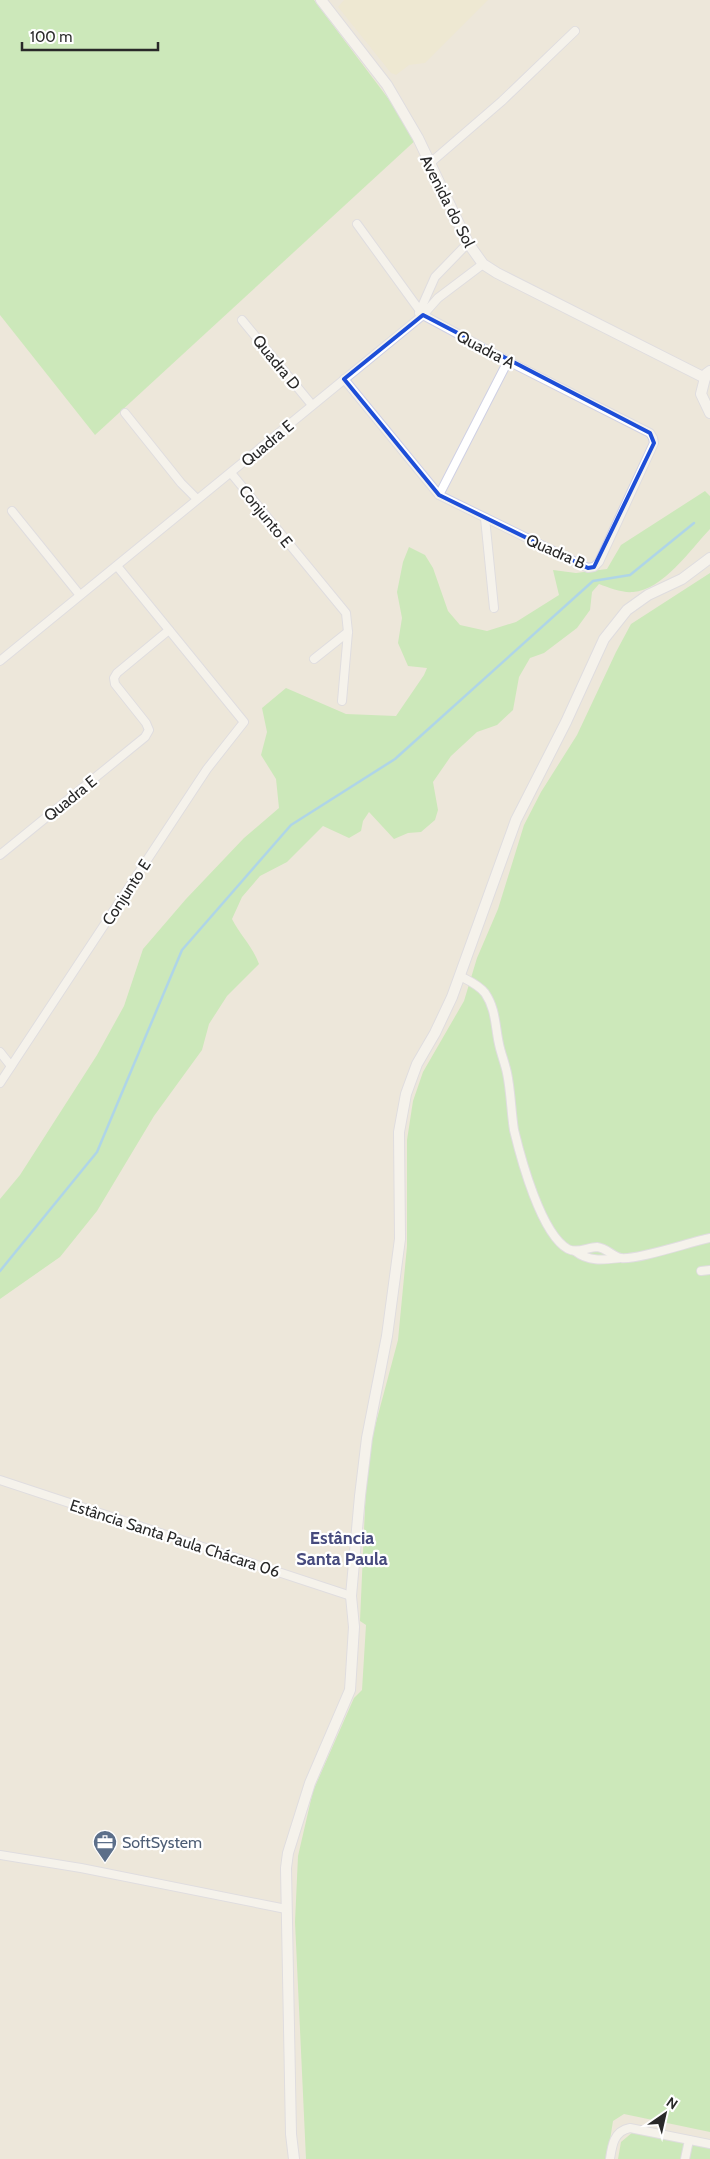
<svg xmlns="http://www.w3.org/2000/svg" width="710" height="2159" font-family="Cabin,sans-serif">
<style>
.education{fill:#f0e8c8}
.green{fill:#a5e892}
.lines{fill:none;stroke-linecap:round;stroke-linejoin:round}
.stream{stroke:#64bff7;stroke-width:2.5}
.street-casing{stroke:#cfd0e4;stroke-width:10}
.secondary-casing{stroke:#cfd0e4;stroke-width:12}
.street{stroke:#fff;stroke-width:8}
.secondary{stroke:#fff;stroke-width:10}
.marked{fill:none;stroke:#1d4ed8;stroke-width:4;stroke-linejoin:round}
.labels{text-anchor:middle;stroke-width:4.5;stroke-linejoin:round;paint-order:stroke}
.street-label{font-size:16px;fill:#292929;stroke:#fff}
.service-label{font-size:16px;fill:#4e5e75;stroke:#fff;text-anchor:start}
.neighbourhood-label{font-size:18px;font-weight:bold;fill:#464a7d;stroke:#fff}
</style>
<rect width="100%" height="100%" fill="#ede7da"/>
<polygon class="education" points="344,0 488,0 425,63 409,65 396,75 391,73 338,7"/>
<g class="green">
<polygon points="0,0 314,0 418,138 95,435 0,315"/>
<path d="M705,491L710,496V529C691,549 663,590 633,592C622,593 610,588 599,584L592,592L590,610L577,628L544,653L530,658L519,677L513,710L497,725L477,732L451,756L433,782L438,810L435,820L421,832L408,833L394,839L369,812L363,821L361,831L349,838L323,826L287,862L260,876L242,897L232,919C240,935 253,947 259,964L227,996L209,1024L202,1050L154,1116L97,1211L60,1257L0,1299V1199L20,1175L97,1055L124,1006L143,949L186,899L244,838L279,808L276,779L261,755L267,732L262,708L286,688L346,714L396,716L424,675L427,668L408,666L398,643L402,618L397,592L403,562L409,547L425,555L433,568L448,611L460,625L487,631L516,622L559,595L553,570L576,573L607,569L621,545Z"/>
<polygon points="710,573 710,2132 624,2114 613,2121 607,2159 306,2159 295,1922 298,1856 313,1791 354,1698 362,1690 366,1625 360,1621 366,1485 370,1445 398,1340 407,1246 407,1140 413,1101 423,1072 464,1001 477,958 498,909 524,825 541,792 577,735 616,652 631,624"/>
<polygon points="633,2132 710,2148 710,2159 618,2159 621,2142"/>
</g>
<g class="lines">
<polyline class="stream" points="0,1271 97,1152 182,950 291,825 395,759 593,581 630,575 694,523"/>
<g class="street-casing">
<g id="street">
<polyline points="429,164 502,101 575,31"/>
<polyline points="419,313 435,277 468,243"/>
<polyline points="242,320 312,405"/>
<polyline points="344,379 439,495 588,568 594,567 599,562 654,443 653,438 650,433 508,361 423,315 357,224"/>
<polyline points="125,413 181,483 197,499"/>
<polyline points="231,473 346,613 348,632 342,701"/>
<polyline points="439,495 508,361"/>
<polyline points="12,511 79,594"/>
<polyline points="485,518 494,608"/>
<polyline points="314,659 348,632"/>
<polyline points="0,661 423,315 438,298 483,264"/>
<polyline points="0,855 145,737 149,730 146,723 115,684 114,678 117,673 169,630"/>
<path d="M460,976C469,981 479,985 485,993C496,1009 495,1026 499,1044C501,1054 505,1063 507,1073C511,1092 511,1111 514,1130C521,1159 541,1234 568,1249C577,1254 588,1247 597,1247C607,1248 613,1257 621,1258C638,1260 690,1242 710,1238"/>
<polyline points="0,1052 11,1066"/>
<polyline points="0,1083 207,769 244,722 117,566"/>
<path d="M575,1251C589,1262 603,1260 620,1258"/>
<polyline points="701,1271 710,1270"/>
<polyline points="0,1480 351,1596"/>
<polyline points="0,1855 81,1868 286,1909"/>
<path d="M610,2159C612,2145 614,2131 630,2128L710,2144"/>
<polyline points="685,2159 689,2140"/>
</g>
</g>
<g class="secondary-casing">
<g id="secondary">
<polyline points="321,0 387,85 418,138 468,243 483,264 497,273 705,378"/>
<polyline points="710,371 706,374 701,394 710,413"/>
<polyline points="294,2159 291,2134 286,1868 288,1853 310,1783 350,1690 354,1627 351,1596 360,1496 367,1438 387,1336 400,1239 399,1132 406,1094 417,1064 435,1033 452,997 516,820 566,722 604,639 627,610 648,595 682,579 710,558"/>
</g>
</g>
<use href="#street" class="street"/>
<use href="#secondary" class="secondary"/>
</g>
<path d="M0 0H710V2159H0ZM423,315L650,433L654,443L594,567L588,568L439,495L344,379Z" fill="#ede7da" fill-opacity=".55" fill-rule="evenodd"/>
<path class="marked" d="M423,315L650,433L654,443L594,567L588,568L439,495L344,379Z"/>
<defs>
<g id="office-pin" transform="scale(1.25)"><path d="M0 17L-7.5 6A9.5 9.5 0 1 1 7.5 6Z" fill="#5c6f8a" stroke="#fff"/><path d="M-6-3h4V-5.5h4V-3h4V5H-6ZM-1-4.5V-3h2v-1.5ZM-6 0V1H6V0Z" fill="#fff"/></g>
</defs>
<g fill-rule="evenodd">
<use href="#office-pin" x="105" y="1842"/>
</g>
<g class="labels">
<g class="street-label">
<text transform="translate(448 201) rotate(63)" y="6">Avenida do Sol</text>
<text transform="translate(486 349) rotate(28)" y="6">Quadra A</text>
<text transform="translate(277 362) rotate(51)" y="6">Quadra D</text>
<text transform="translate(267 443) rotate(-40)" y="6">Quadra E</text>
<text transform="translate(266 516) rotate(51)" y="6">Conjunto E</text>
<text transform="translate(556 551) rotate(24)" y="6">Quadra B</text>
<text transform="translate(70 798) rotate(-39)" y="6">Quadra E</text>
<text transform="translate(126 892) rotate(-57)" y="6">Conjunto E</text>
<text transform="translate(175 1538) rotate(18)" y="6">Estância Santa Paula Chácara 06</text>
</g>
<g class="service-label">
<text x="122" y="1848">SoftSystem</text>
</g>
<g class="neighbourhood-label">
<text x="342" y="1544">Estância<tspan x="342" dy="21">Santa Paula</tspan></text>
</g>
</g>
<g transform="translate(665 2114) rotate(34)" stroke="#ffffff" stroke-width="4" paint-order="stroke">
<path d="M0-4L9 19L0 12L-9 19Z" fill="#292929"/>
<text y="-8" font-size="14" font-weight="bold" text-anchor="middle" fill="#292929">N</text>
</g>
<path d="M22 42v8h136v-8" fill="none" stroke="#292929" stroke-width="2.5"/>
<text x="30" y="42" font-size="15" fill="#292929" stroke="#ffffff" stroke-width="4" paint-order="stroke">100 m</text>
</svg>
